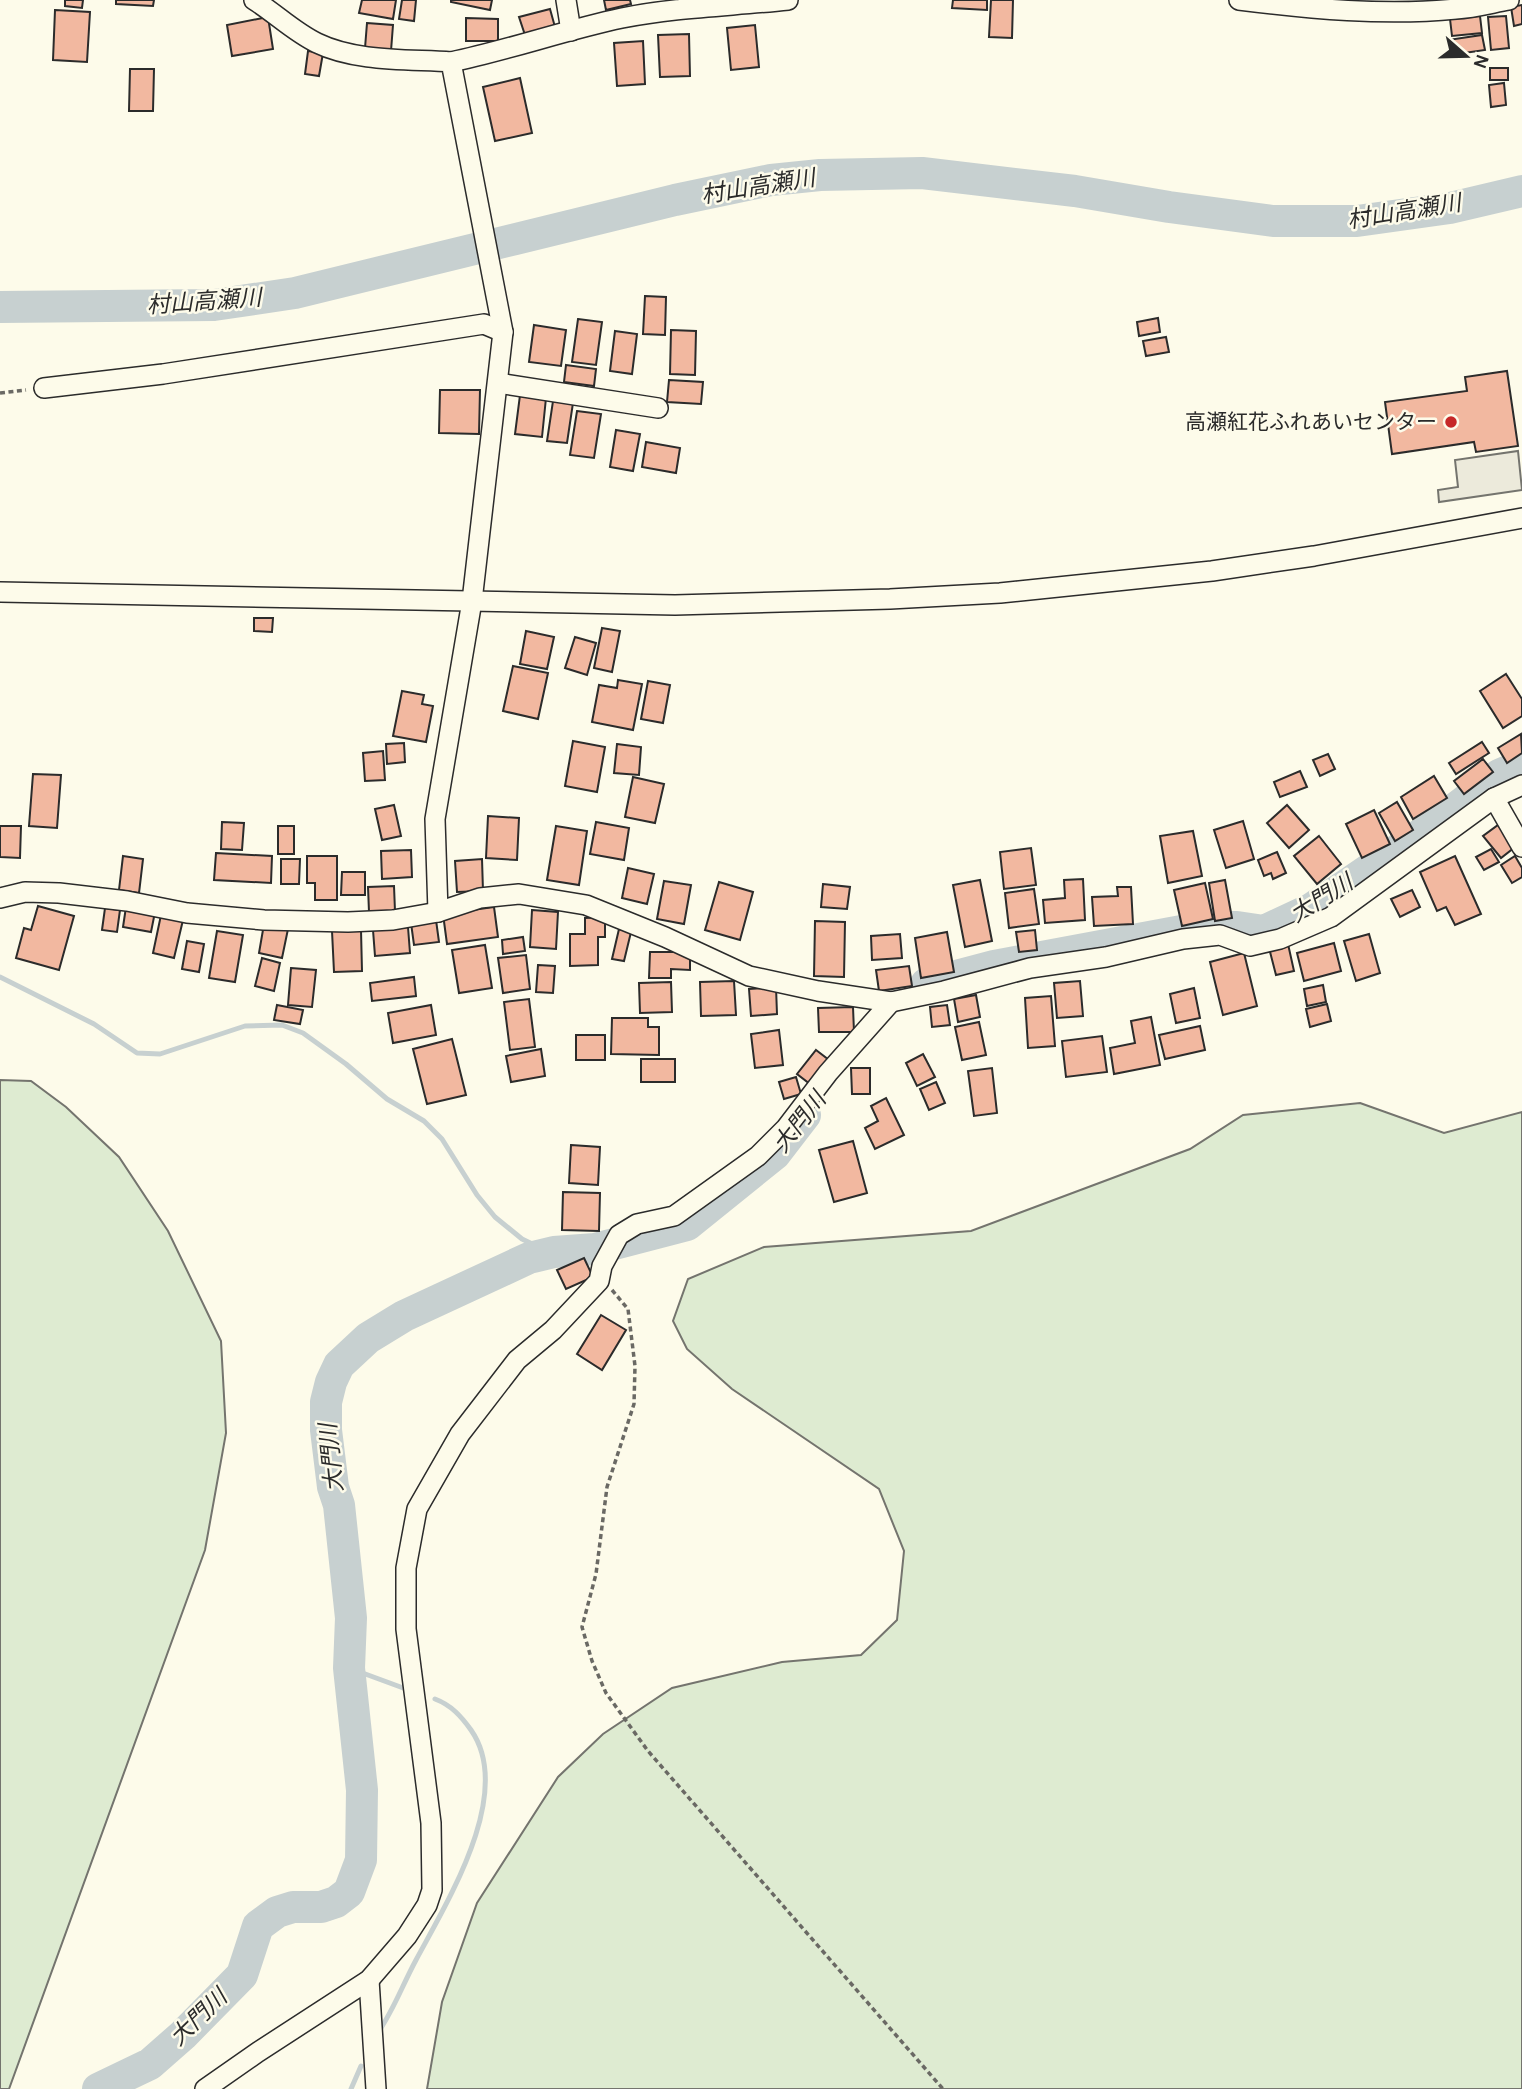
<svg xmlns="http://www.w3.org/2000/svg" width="1522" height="2089" font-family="Karla,'Noto Sans JP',sans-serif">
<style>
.green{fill:#deebd1;stroke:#74746e;stroke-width:2}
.parking{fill:#eceadb;stroke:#74746e;stroke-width:2}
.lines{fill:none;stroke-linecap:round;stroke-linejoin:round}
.stream{stroke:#c7d0d0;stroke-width:5}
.river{stroke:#c7d0d0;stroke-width:32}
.building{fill:#f2b8a0;stroke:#2b2b2b;stroke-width:2}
.minor-casing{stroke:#2b2b2b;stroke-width:22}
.path{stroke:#6a6964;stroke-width:3.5;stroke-dasharray:5 3.5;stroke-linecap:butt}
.minor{stroke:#fdfbea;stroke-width:19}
.poi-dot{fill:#c62828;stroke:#fdfbea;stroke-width:2.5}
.labels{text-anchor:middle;stroke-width:5;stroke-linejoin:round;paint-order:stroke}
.poi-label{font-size:21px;fill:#2b2b2b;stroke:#fdfbea;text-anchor:end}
.water-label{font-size:23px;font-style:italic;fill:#2b2b2b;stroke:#fdfbea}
</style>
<rect width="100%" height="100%" fill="#fdfbea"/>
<g class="green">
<polygon points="0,1080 31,1081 66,1107 119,1157 168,1231 221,1341 226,1433 205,1550 9,2089 0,2089"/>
<polygon points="1360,1103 1444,1133 1522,1112 1522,2089 427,2089 442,2002 477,1903 558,1777 603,1734 672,1688 782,1662 861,1655 897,1620 904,1551 879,1489 732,1389 687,1349 673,1321 688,1279 764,1247 971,1231 1190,1149 1243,1115"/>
</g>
<polygon class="parking" points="1518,451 1522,490 1439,502 1438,490 1458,487 1455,460"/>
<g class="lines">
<g class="stream">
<polyline points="0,977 94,1024 137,1053 160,1054 245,1026 282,1025 303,1033 346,1064 387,1099 424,1121 442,1139 477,1195 495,1217 522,1239 551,1253"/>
<polyline points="349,1668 406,1689"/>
<path d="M379,2031C394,2009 403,1984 416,1960C447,1902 515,1793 471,1730C461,1716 451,1705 435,1699"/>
<polyline points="351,2089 361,2066"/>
</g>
<g class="river">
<polyline points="0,307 214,305 295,293 675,200 771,180 820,175 922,173 1075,191 1169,207 1273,221 1357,221 1450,208 1522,191"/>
<polyline points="926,984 994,966 1203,927 1237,927 1264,931 1311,909 1427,830 1499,775 1522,765"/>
<polyline points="98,2089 150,2064 183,2035 242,1975 258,1926 277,1912 293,1907 321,1907 336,1902 349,1892 361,1860 362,1790 349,1668 351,1618 339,1505 333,1487 326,1430 326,1402 331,1382 339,1365 368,1338 404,1316 529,1258 554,1252 595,1249 687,1225 775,1154 805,1115"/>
</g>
</g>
<g class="building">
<polygon points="65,0 83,0 82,8 65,6"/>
<polygon points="116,0 154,0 153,6 116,4"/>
<polygon points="362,0 396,0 393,19 359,13"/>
<polygon points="402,0 416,0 414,21 399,19"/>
<polygon points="451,0 492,0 490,10 451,2"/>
<polygon points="604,0 630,0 631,4 606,10"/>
<polygon points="953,0 987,0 987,10 952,8"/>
<polygon points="991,0 1013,0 1012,38 989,37"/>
<polygon points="1522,5 1522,24 1514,26 1511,7"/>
<polygon points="550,9 555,27 525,35 519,17"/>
<polygon points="55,10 90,12 87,62 53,60"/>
<polygon points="1480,16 1482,33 1452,36 1450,19"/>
<polygon points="1506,16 1509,48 1491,50 1488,17"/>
<polygon points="268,17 273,49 232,56 227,25"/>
<polygon points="466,18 498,19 498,41 466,41"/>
<polygon points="367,23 393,25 391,51 365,48"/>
<polygon points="755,25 759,67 731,70 727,28"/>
<polygon points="689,34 690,76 660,77 658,35"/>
<polygon points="1482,35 1485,50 1450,55 1448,40"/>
<polygon points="643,41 645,84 617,86 614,43"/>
<polygon points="308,51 323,53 319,76 305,74"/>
<rect x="1490" y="68" width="18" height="12"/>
<polygon points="130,69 154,69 153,111 129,111"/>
<polygon points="520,78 532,133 495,141 483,87"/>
<polygon points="1504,83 1506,105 1491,107 1489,85"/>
<polygon points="645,296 666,297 665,335 643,334"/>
<polygon points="1158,318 1160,332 1139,336 1137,322"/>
<polygon points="578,319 602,322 596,365 572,362"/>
<polygon points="534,325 566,330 561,366 529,362"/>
<polygon points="671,330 696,331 695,375 670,374"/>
<polygon points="615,331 637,334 632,374 610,371"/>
<polygon points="1166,337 1169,352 1146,356 1143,341"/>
<polygon points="566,365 596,369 594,386 564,382"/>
<polygon points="1507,371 1518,446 1476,452 1474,442 1392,454 1385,402 1467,391 1465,377"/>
<polygon points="669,380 703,382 701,404 667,402"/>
<polygon points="440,390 480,390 479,434 439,433"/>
<polygon points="520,395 546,398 542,437 515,434"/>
<polygon points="553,401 573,403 567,443 547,441"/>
<polygon points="577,411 601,414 594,458 570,455"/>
<polygon points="616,430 640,434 633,471 610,467"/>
<polygon points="646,442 680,448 676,473 642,467"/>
<polygon points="254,618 273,618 272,632 254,631"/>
<polygon points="602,628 620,631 612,672 594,668"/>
<polygon points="526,631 554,637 547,669 520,664"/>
<polygon points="575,637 596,643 587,675 565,668"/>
<polygon points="513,666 548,673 538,719 503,711"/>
<polygon points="1506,674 1522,699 1522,716 1503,728 1480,691"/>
<polygon points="618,680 642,684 633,730 592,722 599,685 617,688"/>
<polygon points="648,681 670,685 663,723 641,719"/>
<polygon points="402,691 424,695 422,704 433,706 426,742 393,736"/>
<polygon points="1521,734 1522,753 1507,763 1498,748"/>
<polygon points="573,741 605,747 597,792 565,786"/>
<polygon points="1482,742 1489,753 1456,774 1449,763"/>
<polygon points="404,743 405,762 387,764 386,744"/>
<polygon points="617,744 641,747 639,775 614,773"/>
<polygon points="383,751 385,780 365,781 363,753"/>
<polygon points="1328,754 1335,769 1320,776 1313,760"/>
<polygon points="1483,759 1493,772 1464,794 1454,781"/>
<polygon points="1300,771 1307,787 1280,797 1274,782"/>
<polygon points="33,774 61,775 57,828 29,826"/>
<polygon points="1434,776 1447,798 1413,819 1401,797"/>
<polygon points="633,777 664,784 655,823 625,817"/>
<polygon points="1397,802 1413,830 1395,841 1379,813"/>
<polygon points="394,805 401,836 382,840 375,809"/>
<polygon points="1287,805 1309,830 1289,848 1267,823"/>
<polygon points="1374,810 1390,844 1362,858 1346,824"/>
<polygon points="488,816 519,818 517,860 486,858"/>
<polygon points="1243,821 1254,859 1226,868 1214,830"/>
<polygon points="222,822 244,823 242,850 221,849"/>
<polygon points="596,822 629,828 624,860 590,854"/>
<polygon points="1498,825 1515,847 1501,858 1483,836"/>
<polygon points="0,826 21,826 20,858 0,857"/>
<rect x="278" y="826" width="16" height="28"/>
<polygon points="556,826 587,831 579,885 547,880"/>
<polygon points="1193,831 1202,876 1168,883 1160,836"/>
<polygon points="1319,836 1341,864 1317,884 1294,856"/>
<polygon points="1031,848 1036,885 1004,889 1000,852"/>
<polygon points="1491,849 1499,862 1484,870 1476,857"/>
<polygon points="411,850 412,877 382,879 381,851"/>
<polygon points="1277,852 1286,873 1273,879 1271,873 1264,876 1258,860"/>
<polygon points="216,853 272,856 271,883 214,880"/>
<polygon points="123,856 143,859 139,893 119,890"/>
<polygon points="307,856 337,856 337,900 315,900 315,883 307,883"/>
<polygon points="1455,856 1481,914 1455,925 1446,907 1437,911 1420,872"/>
<polygon points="1515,856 1522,868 1522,877 1512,883 1501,865"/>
<polygon points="281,859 300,859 299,884 281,884"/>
<polygon points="482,859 483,891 457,892 455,861"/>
<polygon points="628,868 654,874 647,904 622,898"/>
<polygon points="342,872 365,872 365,895 341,895"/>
<polygon points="1083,879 1085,920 1045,923 1043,900 1065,898 1064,880"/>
<polygon points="980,880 992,941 965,947 953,885"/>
<polygon points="1225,880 1232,918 1215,921 1209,883"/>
<polygon points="664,881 691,885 684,924 657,919"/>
<polygon points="719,882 753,892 740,940 705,930"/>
<polygon points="1205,883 1213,919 1182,926 1174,890"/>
<polygon points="823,884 850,887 847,909 821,907"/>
<polygon points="394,886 395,911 369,912 368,887"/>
<polygon points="1117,887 1131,887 1133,924 1094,926 1092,897 1118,896"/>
<polygon points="1034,889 1039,924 1009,928 1005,893"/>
<polygon points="1412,890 1420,907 1400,917 1391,899"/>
<polygon points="38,906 74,916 59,970 16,958 24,928 31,930"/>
<polygon points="126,907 155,912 151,932 123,927"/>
<polygon points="494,907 498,937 447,944 443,914"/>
<polygon points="105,908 120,910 117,932 102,930"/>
<polygon points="532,910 558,912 556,949 530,947"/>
<polygon points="161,915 183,920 174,958 153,953"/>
<polygon points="605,917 605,937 598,937 598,965 570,966 570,934 585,934 585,918"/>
<polygon points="436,920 439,942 414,945 411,923"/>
<polygon points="815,921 845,922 844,977 814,976"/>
<polygon points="264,924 288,929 282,958 259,953"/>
<polygon points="408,927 410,953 375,956 373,930"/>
<polygon points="619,929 631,932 624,961 612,959"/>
<polygon points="361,930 362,971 334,972 332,931"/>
<polygon points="1035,930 1037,950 1019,952 1016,932"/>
<polygon points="217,931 243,935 235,982 209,978"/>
<polygon points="947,932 954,972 921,978 915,938"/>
<polygon points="900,934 902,958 872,960 871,936"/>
<polygon points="1369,934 1380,973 1356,981 1344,941"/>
<polygon points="523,937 525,951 503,954 502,940"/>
<polygon points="187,941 204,944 199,972 182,969"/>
<polygon points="1334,943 1341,971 1304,981 1297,953"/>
<polygon points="1288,944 1294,971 1276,975 1269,948"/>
<polygon points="485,945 492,988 459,993 452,950"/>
<polygon points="650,952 690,952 690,970 671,969 671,978 649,978"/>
<polygon points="1244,953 1257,1006 1223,1015 1210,962"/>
<polygon points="526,955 530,989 503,993 498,958"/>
<polygon points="262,958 280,963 274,991 255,986"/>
<polygon points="538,965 555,966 553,993 536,992"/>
<polygon points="909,966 912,986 879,991 876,970"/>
<polygon points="291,968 316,970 312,1007 288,1005"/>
<polygon points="414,977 416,996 372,1001 370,983"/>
<polygon points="734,981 736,1015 701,1016 700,982"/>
<polygon points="1080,981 1083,1016 1057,1018 1054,983"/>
<polygon points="671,982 672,1012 640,1013 639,983"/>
<polygon points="1323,985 1326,1002 1307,1006 1304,989"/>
<polygon points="776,987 777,1014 751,1016 749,989"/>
<polygon points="1194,988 1200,1018 1176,1023 1170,994"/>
<polygon points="976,995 980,1017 958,1022 954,999"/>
<polygon points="1051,996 1055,1046 1028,1048 1025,998"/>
<polygon points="529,999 535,1047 510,1050 504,1002"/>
<polygon points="1327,1004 1331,1021 1310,1027 1306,1009"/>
<polygon points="277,1005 303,1010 300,1024 274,1020"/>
<polygon points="431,1005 436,1035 393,1043 388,1013"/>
<polygon points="947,1005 950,1025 932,1027 930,1007"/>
<polygon points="853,1007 854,1032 819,1032 818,1008"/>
<polygon points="1151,1017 1160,1065 1114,1074 1110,1048 1135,1043 1131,1021"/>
<polygon points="612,1018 648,1018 648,1027 659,1027 659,1055 611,1054"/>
<polygon points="979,1022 986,1055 962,1060 955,1027"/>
<polygon points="1200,1026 1205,1050 1165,1059 1159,1035"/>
<polygon points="779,1030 783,1065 755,1068 751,1034"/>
<rect x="576" y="1035" width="29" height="25"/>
<polygon points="1102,1036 1107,1072 1066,1077 1062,1041"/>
<polygon points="452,1039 466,1095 427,1104 413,1049"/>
<polygon points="541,1049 545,1076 511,1082 506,1056"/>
<polygon points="816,1050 829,1060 810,1084 797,1074"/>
<polygon points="923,1054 935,1077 917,1086 906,1063"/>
<rect x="641" y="1059" width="34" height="23"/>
<polygon points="851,1068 870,1068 870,1094 852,1094"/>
<polygon points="992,1068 997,1113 974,1116 968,1071"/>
<polygon points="796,1077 801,1094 784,1099 779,1082"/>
<polygon points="936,1082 945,1103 929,1110 920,1089"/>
<polygon points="886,1098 904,1135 875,1149 865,1128 878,1121 871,1106"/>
<polygon points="853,1141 867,1193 834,1202 819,1150"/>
<polygon points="571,1145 600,1147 598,1185 569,1183"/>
<polygon points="563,1192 600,1193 599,1231 562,1230"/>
<polygon points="584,1258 593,1277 566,1289 557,1270"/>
<polygon points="601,1315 626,1330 602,1370 577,1354"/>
</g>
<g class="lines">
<g class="minor-casing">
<g id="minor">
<path d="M254,0C275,13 294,32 317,43C356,62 408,59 451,62L503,332L472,601L435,819L438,912"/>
<polyline points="566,0 571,31"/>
<path d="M1239,0C1311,9 1384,16 1456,9C1474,8 1492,3 1509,0"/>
<path d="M451,62C509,50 565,30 622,18C677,7 733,6 788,0"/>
<polyline points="498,383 658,408"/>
<polyline points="44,388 163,374 484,324 503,332"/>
<polyline points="0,592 675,605 890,599 1000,593 1212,571 1314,556 1522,518"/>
<polyline points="1494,798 1522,847"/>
<polyline points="0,898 25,892 59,893 127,901 187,913 264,920 348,922 393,920 438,912 480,898 519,894 586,905 665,937 749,976 818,991 891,1002 944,991 1030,968 1106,957 1183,939 1220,935 1250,946 1280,939 1331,917 1494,798 1522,785"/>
<polyline points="369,1980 376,2089"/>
<polyline points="205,2089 258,2052 369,1980 407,1936 427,1905 432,1890 431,1823 406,1629 406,1568 417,1509 460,1434 517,1360 553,1330 599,1281 602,1266 619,1235 637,1224 674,1216 758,1156 786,1128 828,1073 891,1002"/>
</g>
</g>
<g class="path">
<polyline points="0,393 26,390"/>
<polyline points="612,1290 628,1309 635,1366 634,1404 607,1487 596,1574 582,1627 592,1661 606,1693 648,1751 943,2089"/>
</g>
<use href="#minor" class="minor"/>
</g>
<circle class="poi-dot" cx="1451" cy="422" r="7"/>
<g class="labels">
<g class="poi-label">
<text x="1437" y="429">高瀬紅花ふれあいセンター</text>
</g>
<g class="water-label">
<text transform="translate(758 186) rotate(-9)" y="8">村山高瀬川</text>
<text transform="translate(1404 211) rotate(-9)" y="8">村山高瀬川</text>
<text transform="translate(204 301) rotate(-4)" y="8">村山高瀬川</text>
<text transform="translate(1321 898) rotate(-32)" y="8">大門川</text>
<text transform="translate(799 1122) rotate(-52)" y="8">大門川</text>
<text transform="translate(331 1458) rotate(-96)" y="8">大門川</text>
<text transform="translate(198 2017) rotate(-44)" y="8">大門川</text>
</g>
</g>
<g transform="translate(1466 56) rotate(110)" stroke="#fdfbea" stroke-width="5" paint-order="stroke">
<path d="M0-5L12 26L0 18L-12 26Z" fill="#2b2b2b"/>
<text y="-10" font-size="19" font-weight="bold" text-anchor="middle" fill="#2b2b2b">N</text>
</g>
</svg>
